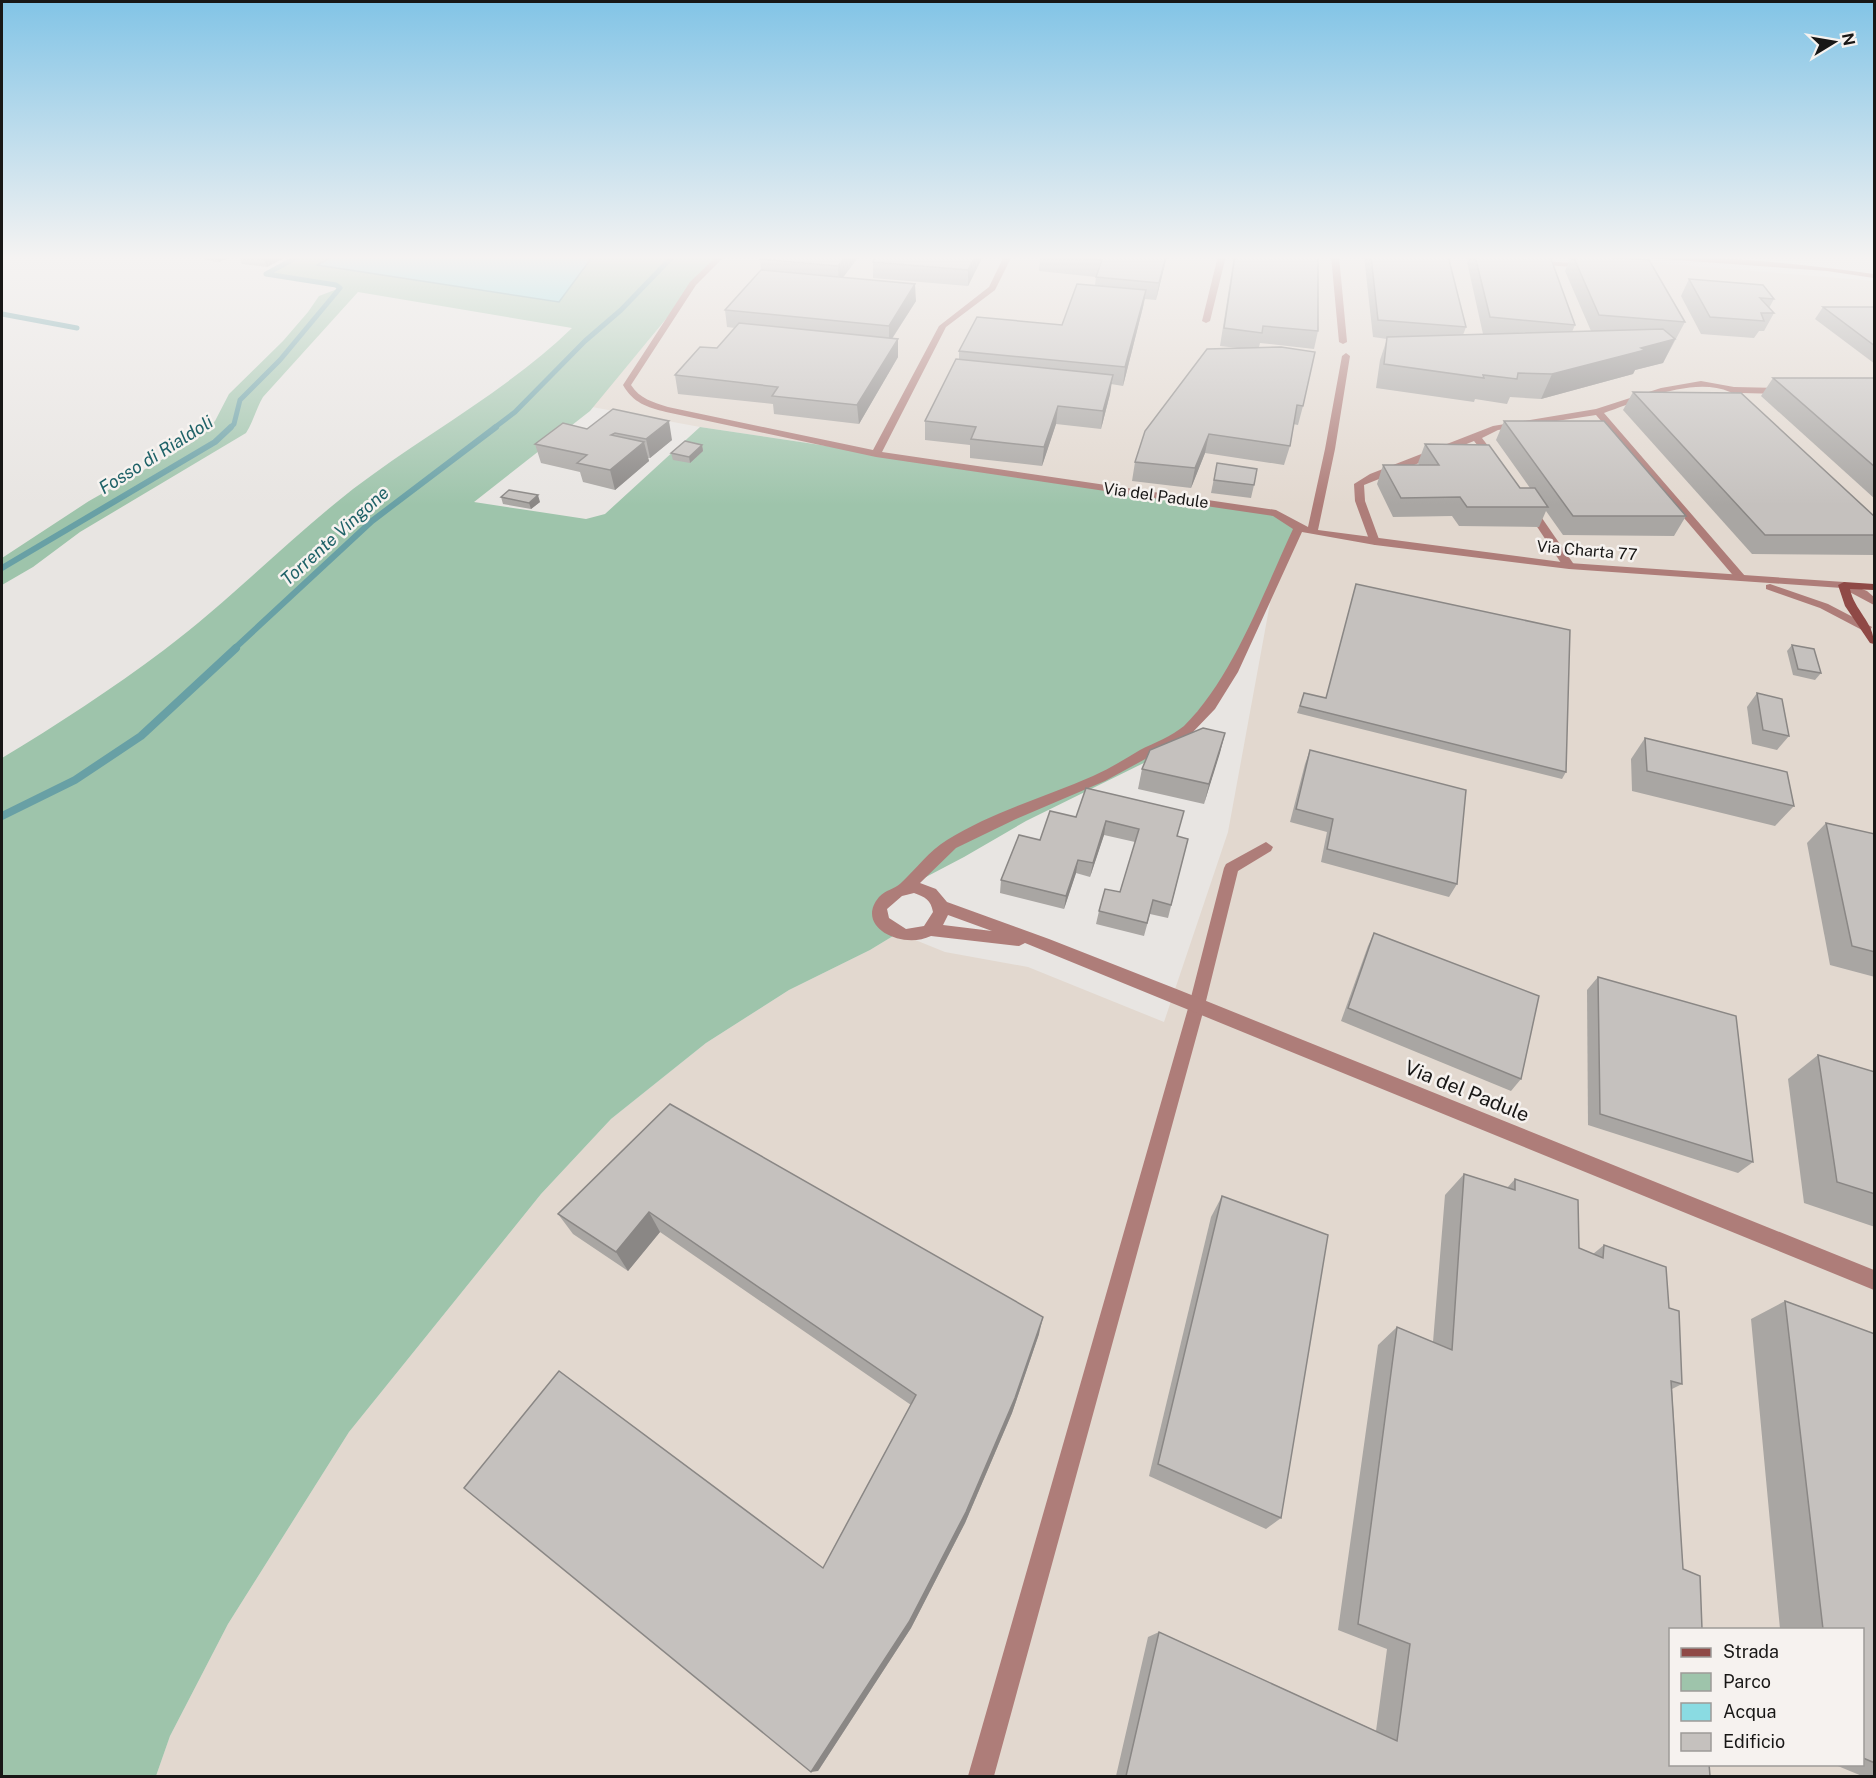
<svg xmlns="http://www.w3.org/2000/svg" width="1876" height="1778" font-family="'Public Sans',sans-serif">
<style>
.built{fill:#e2d8cf;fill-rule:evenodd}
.green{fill:#9ec4ab}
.water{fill:#8adbe2;stroke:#68a0a5;stroke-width:1.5}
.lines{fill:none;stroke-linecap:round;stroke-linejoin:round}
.stream-far2{stroke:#68a0a5;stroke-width:5}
.stream-far1{stroke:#68a0a5;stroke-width:6}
.stream{stroke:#68a0a5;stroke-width:8}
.lane{fill:#ae7d79;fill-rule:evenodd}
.street{fill:#ae7d79;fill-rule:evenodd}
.secondary{fill:#8f4946;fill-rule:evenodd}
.wall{fill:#a9a6a3}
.shaded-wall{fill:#8a8785}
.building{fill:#c5c1be;stroke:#8a8785;stroke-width:1.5}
.labels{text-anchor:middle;stroke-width:5;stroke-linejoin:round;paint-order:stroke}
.far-street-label{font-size:16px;fill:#181716;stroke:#f6f2ef}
.far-water-label{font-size:18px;font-style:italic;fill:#1f6268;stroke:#f6f2ef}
.street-label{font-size:20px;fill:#181716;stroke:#f6f2ef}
</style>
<rect width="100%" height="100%" fill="#e8e5e2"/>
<path class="built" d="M720,256H1575L1874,281V1776H156L170,1736L228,1624L349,1432L541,1194L611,1119L706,1043L789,990L870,950L898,933L945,952L1028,967L1164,1022L1228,832L1275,576L1276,513L700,427L592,407ZM1670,1630H1862V1764H1670Z"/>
<path class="green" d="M299,256H334L318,264L559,302L593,256H718L590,411L474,502L586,519L605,514L700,427L1276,513L1299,528L1232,672L1160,755L1026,821L964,857L905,888L880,909L898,933L870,950L789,990L706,1043L611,1119L541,1194L349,1432L228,1624L170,1736L156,1776H2V758C57,725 112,689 164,650C230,600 288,540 353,489C425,434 507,391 572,328L358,292L263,397C256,409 253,422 246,433L80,532L33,567L2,585V558L89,501L193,442L215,421L229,394L283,341L308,312L319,296L340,288L336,285L266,274Z"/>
<polygon class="water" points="334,256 593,256 559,302 317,265"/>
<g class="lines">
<g class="stream-far2">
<polyline points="2,314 77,328"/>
<polyline points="230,428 234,424 240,400 280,360 340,288 336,285 266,274 299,256"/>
<polyline points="494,428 515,412 585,341 621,310 673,256"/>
</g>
<g class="stream-far1">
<polyline points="2,568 215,442 231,427"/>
<polyline points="234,649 372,521 496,427"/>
</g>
<polyline class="stream" points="2,816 75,780 141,736 236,648"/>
<g class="lane">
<polygon points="1218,256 1226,256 1210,321 1206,323 1202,321"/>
<polygon points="1331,256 1339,256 1347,342 1343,344 1339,342"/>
<polygon points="1449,256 1478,256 1491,259 1487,261"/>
<polygon points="1529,260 1586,264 1590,266 1586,268 1532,264"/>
<path d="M1701,381L1734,387L1785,388L1789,391L1785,394L1742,393L1745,397L1741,400C1737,398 1734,394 1730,392C1693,376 1639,401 1604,413L1745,576V580H1737L1596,415L1498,430L1482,438L1498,459L1496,461H1490L1474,441L1364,485L1365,501L1380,542L1375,545L1370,542L1355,501L1354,484L1370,474L1493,426L1596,409L1661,388Z"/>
<polygon points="1529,504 1533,505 1575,566 1573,568 1565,568 1563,566 1524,507"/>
<polygon points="1266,842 1273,847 1271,851 1238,871 1205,1005 994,1776 968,1776 1189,1005 1224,868 1226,864"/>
</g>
<g class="street">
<path d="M717,256H725L696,285L631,385C640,399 653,402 668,407L873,450L939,326L989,287L1004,256H1012L995,290L946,327L882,452L1276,510L1308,527L1325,449L1342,356L1346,353L1350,356L1335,449L1318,530L1569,563L1844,582L1867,591L1874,597V605L1842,588L1569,569L1375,545L1302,532L1238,672L1215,709L1191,734L1105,781L1016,819L956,848L920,883L936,889L947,902L1049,939L1179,990L1874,1270V1290L1025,943L1019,946L931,936C902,950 854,927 879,897C885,890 895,889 901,883C916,869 930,850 947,840C992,812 1045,797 1093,776C1109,769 1125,759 1140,750C1154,743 1172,736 1184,726C1233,678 1264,591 1293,529L1273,516L876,457L666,412C647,407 633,403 623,385L690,282ZM914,893C925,897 931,900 933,912L924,926L906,929L889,918L887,909L902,896ZM948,915L992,931L943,925Z"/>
<path d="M1644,256C1721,256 1799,263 1874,274V278L1827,271L1648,258Z"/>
<polygon points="1770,584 1828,604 1872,627 1870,630 1862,630 1820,608 1766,589 1766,585"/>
</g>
<path class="secondary" d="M1844,582L1874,584V590L1850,589C1854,610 1874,622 1874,644L1870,643L1845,606L1838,585Z"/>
</g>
<g class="wall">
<polygon points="203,256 233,256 219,262 205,260"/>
<polygon points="239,256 288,256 267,267 242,264"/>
<polygon points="763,256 859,256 843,277 916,301 892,339 898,357 859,424 774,414 773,404 678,394 675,375 717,348 735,328 727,327 725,310 761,270 760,259"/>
<polygon points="983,256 968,286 873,278 873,262"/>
<polygon points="1040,256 1167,256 1156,300 1145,299 1143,307 1123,386 1111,384 1110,394 1101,429 1056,424 1042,466 970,458 970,445 925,440 925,421 959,360 959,351 1062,325 1095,285 1096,277 1039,271"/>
<polygon points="1234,256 1318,256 1318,331 1314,349 1260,343 1259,347 1303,406 1298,425 1293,424 1290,446 1284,465 1205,453 1191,488 1132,481 1135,462 1238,348 1220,346"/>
<polygon points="1364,256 1448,256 1466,327 1463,335 1483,334 1467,262 1469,256 1550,256 1575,325 1572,332 1591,331 1565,271 1571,256 1595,256 1685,322 1663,363 1635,370 1633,374 1541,399 1510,397 1507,404 1475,399 1474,402 1376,388 1380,360 1387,339 1373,337"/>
<polygon points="1689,279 1774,299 1769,308 1774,313 1764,331 1759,331 1754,338 1701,334 1681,296"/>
<polygon points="1823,307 1875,307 1875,364 1815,319"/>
<polygon points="1773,378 1875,378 1875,499 1761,396"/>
<polygon points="1633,392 1875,517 1875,555 1752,554 1623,410"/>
<polygon points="1504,421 1686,516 1674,536 1563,535 1546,511 1539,527 1459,526 1452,516 1393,517 1377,484 1383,465 1419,465 1418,463 1425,444 1520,488 1530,488 1496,440"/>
<polygon points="587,429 672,440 650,458 648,458 649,461 615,490 583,482 580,472 541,463 535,444"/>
<polygon points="702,445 703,451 690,463 673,460 671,453"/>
<polygon points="1217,463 1254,485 1251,498 1211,493"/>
<polygon points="501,497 540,502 531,509 503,504"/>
<polygon points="1356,584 1566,772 1562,779 1297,713 1304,693 1326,698"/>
<polygon points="1792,645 1821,673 1815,680 1793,675 1787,651"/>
<polygon points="1757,693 1789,736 1777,750 1752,744 1747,707"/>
<polygon points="1225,733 1204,804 1138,789 1142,769"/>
<polygon points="1645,738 1794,806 1775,826 1632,791 1631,759"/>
<polygon points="1310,750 1457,884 1449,897 1321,862 1327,832 1290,822 1305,764"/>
<polygon points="1086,788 1177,836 1188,839 1168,918 1150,914 1144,936 1096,924 1099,911 1120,892 1135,842 1104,835 1090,877 1076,873 1064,909 1000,893 1001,880 1040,840 1076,817"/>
<polygon points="1826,823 1875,834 1875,977 1830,965 1807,843"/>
<polygon points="1374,933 1521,1079 1511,1091 1341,1021 1368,946"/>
<polygon points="1598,977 1753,1162 1738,1173 1588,1125 1587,990"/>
<polygon points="1818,1055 1875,1072 1875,1227 1804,1203 1788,1079"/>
<polygon points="670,1104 1039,1334 1012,1413 965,1523 911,1628 818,1771 911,1405 660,1232 628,1271 573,1234 558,1214"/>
<polygon points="1464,1174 1507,1188 1515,1179 1579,1248 1593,1254 1604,1245 1669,1308 1682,1384 1672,1389 1683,1569 1710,1776 1116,1776 1148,1637 1159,1632 1376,1731 1387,1649 1338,1630 1378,1345 1397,1327 1433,1342 1445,1195"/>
<polygon points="1222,1196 1281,1518 1266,1529 1149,1476 1211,1217"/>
<polygon points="1785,1301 1875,1334 1875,1776 1862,1776 1833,1764 1863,1764 1863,1629 1780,1629 1751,1319"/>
</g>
<g class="shaded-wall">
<polygon points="219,256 233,256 219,262 217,257"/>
<polygon points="262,256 288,256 267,267"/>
<polygon points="846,256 859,256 839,283 838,266"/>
<polygon points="975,256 983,256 968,286 968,270"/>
<polygon points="1166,256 1167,256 1156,300 1159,283"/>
<polygon points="915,284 916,301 889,343 889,326"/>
<polygon points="1146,290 1143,307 1123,386 1125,367"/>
<polygon points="898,339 898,357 859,424 857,405"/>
<polygon points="1675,339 1663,363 1635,370 1633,374 1541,399 1552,374 1641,348"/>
<polygon points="1113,375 1110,394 1101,429 1103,411"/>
<polygon points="1058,406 1056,424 1042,466 1044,447"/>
<polygon points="669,421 672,440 650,458 646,439"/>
<polygon points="1209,434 1205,453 1191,488 1195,468"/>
<polygon points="644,442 649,461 615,490 610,470"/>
<polygon points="702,445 703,451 690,463 689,457"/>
<polygon points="538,495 540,502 531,509 529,503"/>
<polygon points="1225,733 1220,753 1204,804 1209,784"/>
<polygon points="1106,821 1104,835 1090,877 1093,863"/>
<polygon points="1078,860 1076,873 1064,909 1066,896"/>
<polygon points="649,1212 660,1232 628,1271 616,1252"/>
<polygon points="1043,1317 1039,1334 1012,1413 965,1523 911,1628 818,1771 811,1772"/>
</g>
<g class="building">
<polygon points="763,256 846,256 838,266 760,259"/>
<polygon points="876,256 975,256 968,270 873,262"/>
<polygon points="1054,256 1166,256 1159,283 1096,277 1102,260"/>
<polygon points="1235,256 1318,256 1318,331 1263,326 1262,333 1224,328"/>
<polygon points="1371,256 1448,256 1466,327 1378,320"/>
<polygon points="1475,256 1550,256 1575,325 1490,317"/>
<polygon points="1573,256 1595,256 1649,260 1685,322 1599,315"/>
<polygon points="761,270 915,284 889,326 725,310"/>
<polygon points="1689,279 1763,285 1774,299 1760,298 1774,313 1761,313 1764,321 1710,317"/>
<polygon points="1077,284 1146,290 1125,367 959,351 977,317 1062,325"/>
<polygon points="1823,307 1875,307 1875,346"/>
<polygon points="739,323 898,339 857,405 772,396 778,387 675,375 700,347 717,348"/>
<polygon points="1663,329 1675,339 1641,348 1645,350 1552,374 1518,373 1517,379 1483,375 1484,378 1384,364 1387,337"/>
<polygon points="1281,347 1315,352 1303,406 1297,405 1290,446 1209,434 1195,468 1135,462 1145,431 1207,349"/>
<polygon points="956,359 1113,375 1103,411 1058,406 1044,447 971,439 976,427 925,421"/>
<polygon points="1773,378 1875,378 1875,467"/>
<polygon points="1633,392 1741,393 1875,517 1875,535 1765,535"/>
<polygon points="613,409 669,421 646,439 615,433 611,435 644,442 610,470 577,463 587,455 535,444 563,423 587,429"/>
<polygon points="1504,421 1604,421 1686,516 1573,516"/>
<polygon points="685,441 702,445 689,457 671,453"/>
<polygon points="1425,444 1489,445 1520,488 1535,488 1548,507 1467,507 1460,497 1401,498 1383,465 1439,465"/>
<polygon points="1217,463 1257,469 1254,485 1214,480"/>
<polygon points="509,490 538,495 529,503 501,497"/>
<polygon points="1356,584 1570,630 1566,772 1300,706 1304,693 1326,698"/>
<polygon points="1792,645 1814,649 1821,673 1798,669"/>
<polygon points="1757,693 1782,699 1789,736 1763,730"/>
<polygon points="1203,728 1225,733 1209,784 1142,769 1150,750"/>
<polygon points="1645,738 1787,772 1794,806 1647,771"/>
<polygon points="1310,750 1466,790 1457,884 1327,849 1333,819 1296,809"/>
<polygon points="1086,788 1184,811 1177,836 1188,839 1171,905 1153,900 1147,923 1099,911 1105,889 1120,892 1139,829 1106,821 1093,863 1078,860 1066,896 1001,880 1019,835 1040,840 1050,811 1076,817"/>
<polygon points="1826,823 1875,834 1875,952 1852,946"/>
<polygon points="1374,933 1539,996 1521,1079 1348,1008"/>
<polygon points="1598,977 1736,1016 1753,1162 1600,1114"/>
<polygon points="1818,1055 1875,1072 1875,1194 1837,1182"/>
<polygon points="670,1104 1043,1317 1015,1398 966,1512 909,1622 811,1772 464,1488 559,1371 823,1568 916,1395 649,1212 616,1252 558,1214"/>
<polygon points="1464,1174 1515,1190 1515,1179 1578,1200 1579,1248 1603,1258 1604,1245 1666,1267 1669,1308 1679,1311 1682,1384 1671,1381 1683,1569 1700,1576 1702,1629 1671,1629 1671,1764 1709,1764 1710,1776 1126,1776 1159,1632 1397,1741 1410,1644 1358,1624 1397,1327 1452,1350"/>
<polygon points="1222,1196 1328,1235 1281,1518 1158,1464"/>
<polygon points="1785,1301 1875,1334 1875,1763 1863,1758 1863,1629 1823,1629"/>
</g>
<linearGradient id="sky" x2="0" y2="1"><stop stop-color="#82c4e6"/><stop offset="0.51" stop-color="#f5f3f2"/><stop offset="1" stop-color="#f5f3f2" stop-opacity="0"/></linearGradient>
<rect width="1876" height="505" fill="url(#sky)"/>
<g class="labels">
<g class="far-street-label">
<text transform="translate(1156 495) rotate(8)" y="6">Via del Padule</text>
<text transform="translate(1587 550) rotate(5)" y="6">Via Charta 77</text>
</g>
<g class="far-water-label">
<text transform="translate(156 455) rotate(-32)" y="6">Fosso di Rialdoli</text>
<text transform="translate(335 536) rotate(-42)" y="6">Torrente Vingone</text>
</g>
<g class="street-label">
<text transform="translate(1467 1091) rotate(22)" y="7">Via del Padule</text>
</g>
</g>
<rect width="1876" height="1778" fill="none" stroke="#181716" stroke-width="6"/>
<rect x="1669" y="1628" width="195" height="138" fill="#f6f2ef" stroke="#9d9a98" stroke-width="1.5"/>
<rect x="1681" y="1648" width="30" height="9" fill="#8f4946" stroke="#9d9a98" stroke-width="1.5"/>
<text x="1723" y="1658" font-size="18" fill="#181716">Strada</text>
<rect x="1681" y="1673" width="30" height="18" fill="#9ec4ab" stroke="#9d9a98" stroke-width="1.5"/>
<text x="1723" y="1688" font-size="18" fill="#181716">Parco</text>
<rect x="1681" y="1703" width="30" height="18" fill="#8adbe2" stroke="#9d9a98" stroke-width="1.5"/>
<text x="1723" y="1718" font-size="18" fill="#181716">Acqua</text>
<rect x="1681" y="1733" width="30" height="18" fill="#c5c1be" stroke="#9d9a98" stroke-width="1.5"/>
<text x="1723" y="1748" font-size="18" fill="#181716">Edificio</text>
<g transform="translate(1834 42) rotate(79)" stroke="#f6f2ef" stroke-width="4.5" paint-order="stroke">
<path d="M0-4.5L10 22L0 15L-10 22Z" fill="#181716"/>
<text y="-9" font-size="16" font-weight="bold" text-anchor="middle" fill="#181716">N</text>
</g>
</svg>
